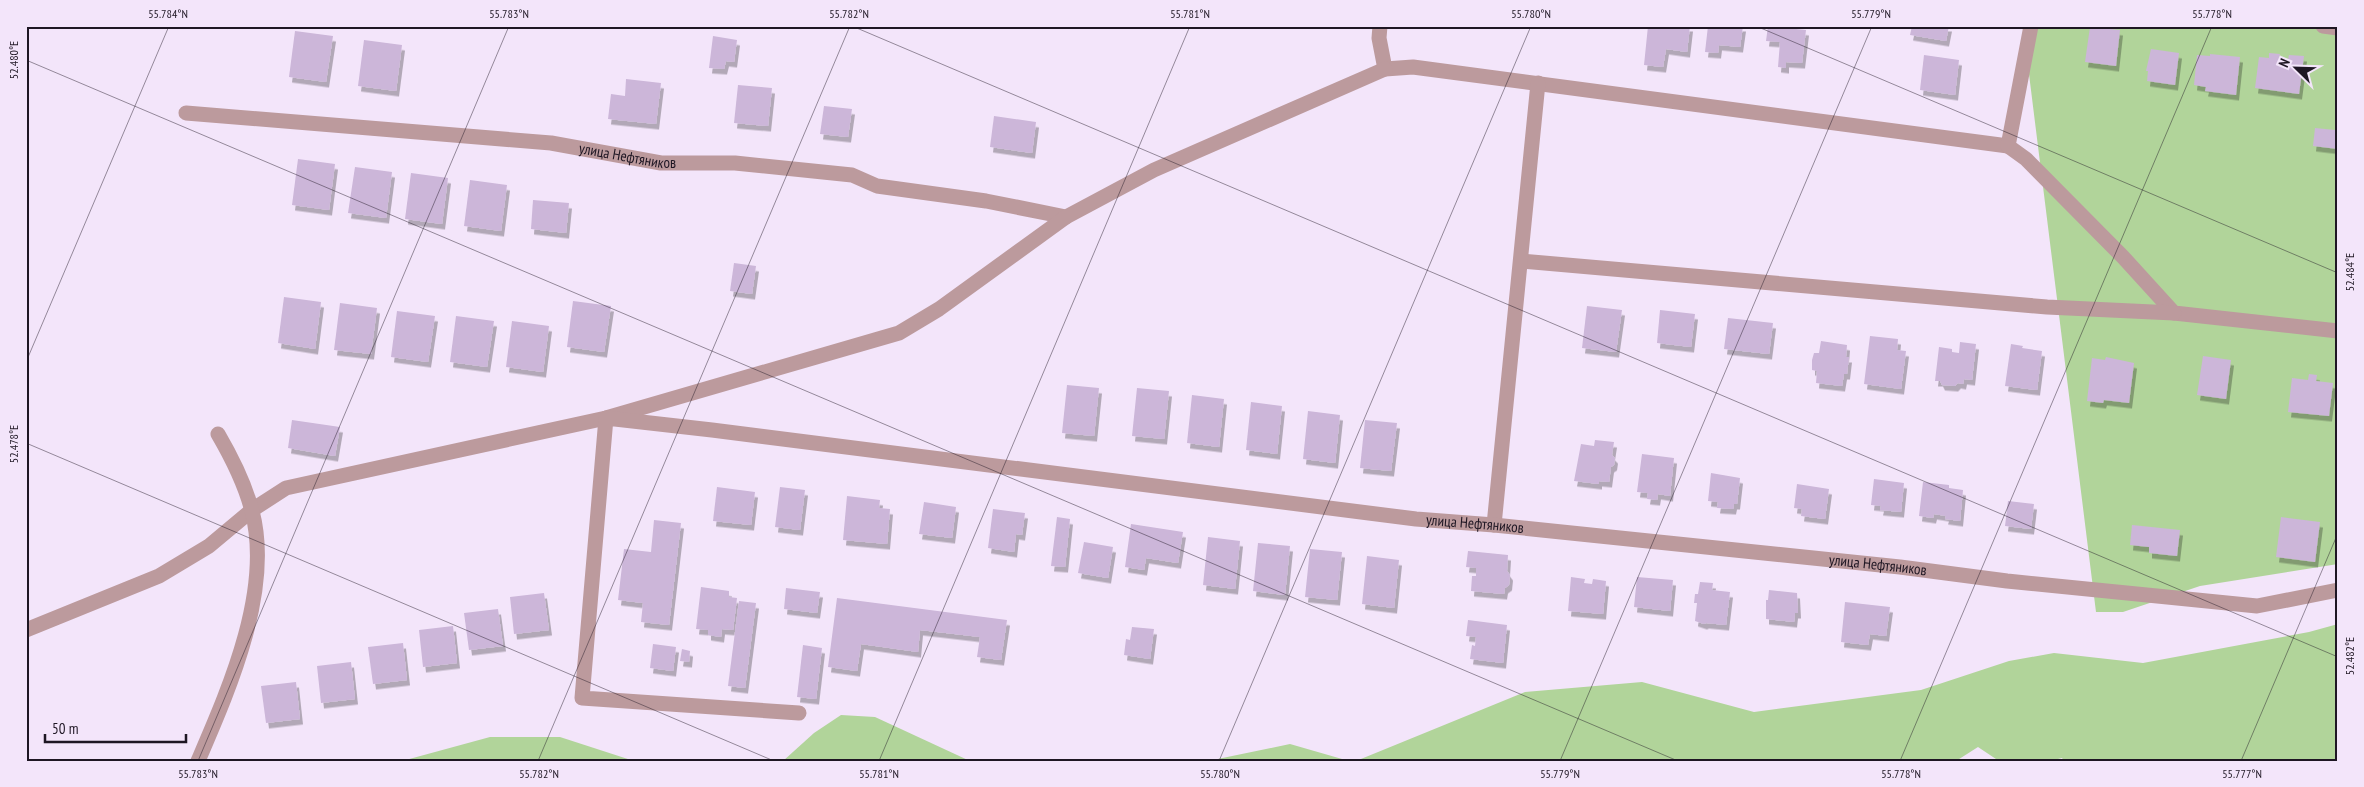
<svg xmlns="http://www.w3.org/2000/svg" width="2364" height="787" font-family="'PT Sans Narrow',sans-serif">
<style>
.green{fill:#b1d49a}
.building{fill:#ccb6d9;filter:url(#shadow)}
.lines{fill:none;stroke-linecap:round;stroke-linejoin:round}
.minor{stroke:#bc9a9d;stroke-width:15}
.ticks{fill:none;stroke:#1e1623;stroke-width:1;stroke-opacity:0.45}
.labels{text-anchor:middle;stroke-width:5;stroke-linejoin:round;paint-order:stroke}
.street-label{font-size:15px;fill:#1e1623;stroke:#f3e5fa}
.neatline{fill:none;stroke:#1e1623;stroke-width:2}
.ticks-label{font-size:12px;text-anchor:middle;fill:#1e1623}
</style>
<defs>
<filter id="shadow"><feDropShadow dx="3" dy="5.5" stdDeviation="0" flood-color="#0004"/></filter>
</defs>
<rect width="100%" height="100%" fill="#f3e5fa"/>
<g class="green">
<polygon points="2023,26 2338,26 2338,564 2200,586 2123,612 2096,612"/>
<polygon points="2338,624 2338,761 2064,761 2062,758 2050,761 1999,761 1978,747 1956,761 1356,761 1525,692 1642,682 1754,712 1921,690 2009,661 2054,653 2143,663 2309,632"/>
<polygon points="841,715 875,717 970,761 783,761 814,733"/>
<polygon points="490,737 560,737 634,761 402,761"/>
<polygon points="1290,744 1349,761 1208,761"/>
</g>
<g class="building">
<polygon points="1648,26 1690,26 1687,52 1666,49 1663,67 1644,65"/>
<polygon points="1708,26 1743,26 1740,47 1719,45 1718,53 1705,52"/>
<polygon points="1768,26 1806,30 1802,63 1786,62 1786,68 1778,67 1780,42 1766,41"/>
<polygon points="1912,26 1949,26 1946,41 1910,35"/>
<polygon points="2090,27 2120,30 2116,66 2085,62"/>
<polygon points="295,31 333,36 326,82 289,77"/>
<polygon points="713,36 737,40 734,62 726,61 724,69 709,68"/>
<polygon points="364,40 402,45 396,91 358,86"/>
<polygon points="2151,49 2179,53 2175,85 2147,81 2148,71 2146,71"/>
<polygon points="2269,53 2280,54 2279,59 2288,60 2289,55 2304,56 2299,94 2255,88 2259,57 2269,58"/>
<polygon points="2210,54 2240,57 2236,95 2205,91 2206,87 2194,85 2197,55 2210,56"/>
<polygon points="1924,55 1959,60 1955,95 1920,90"/>
<polygon points="626,79 661,83 656,124 608,119 611,94 625,96"/>
<polygon points="738,85 772,88 768,126 734,123"/>
<polygon points="824,106 852,109 848,137 820,134"/>
<polygon points="994,116 1036,122 1032,153 990,147"/>
<polygon points="2336,126 2338,149 2313,146 2315,128 2335,130"/>
<polygon points="298,159 335,164 329,210 292,205"/>
<polygon points="355,167 392,172 386,218 348,213"/>
<polygon points="411,173 448,178 442,224 405,219"/>
<polygon points="470,180 507,185 501,231 464,226"/>
<polygon points="533,200 569,203 566,233 531,229"/>
<polygon points="734,263 756,266 752,294 730,291"/>
<polygon points="284,297 321,302 315,349 278,343"/>
<polygon points="573,301 611,306 604,352 567,347"/>
<polygon points="340,303 377,308 371,354 334,350"/>
<polygon points="1587,306 1622,310 1616,352 1582,348"/>
<polygon points="1660,310 1695,314 1691,347 1657,343"/>
<polygon points="397,311 435,316 428,362 391,357"/>
<polygon points="456,316 494,321 487,367 450,362"/>
<polygon points="1728,318 1773,323 1769,354 1724,349"/>
<polygon points="512,321 549,326 543,372 506,367"/>
<polygon points="1870,336 1898,339 1897,350 1906,351 1901,389 1864,384"/>
<polygon points="1821,341 1847,345 1846,357 1849,357 1847,374 1844,374 1842,386 1816,383 1817,371 1812,370 1812,360 1814,353 1819,353"/>
<polygon points="1960,342 1976,344 1972,380 1964,379 1963,384 1958,383 1955,386 1942,385 1940,381 1935,381 1939,347 1952,349 1952,352 1959,353"/>
<polygon points="2011,344 2023,346 2022,348 2042,351 2037,390 2005,386"/>
<polygon points="2203,356 2231,360 2226,399 2197,395"/>
<polygon points="2106,357 2134,363 2129,403 2104,400 2103,403 2087,401 2092,358 2105,360"/>
<polygon points="2309,374 2317,375 2316,381 2333,383 2329,416 2288,412 2292,378 2308,380"/>
<polygon points="1067,385 1099,388 1094,436 1062,433"/>
<polygon points="1137,388 1169,391 1164,439 1132,436"/>
<polygon points="1192,395 1224,399 1219,447 1187,443"/>
<polygon points="1251,402 1282,406 1277,454 1246,450"/>
<polygon points="1308,411 1340,415 1335,463 1303,459"/>
<polygon points="292,420 340,427 335,456 288,448"/>
<polygon points="1365,420 1397,423 1391,471 1360,468"/>
<polygon points="1595,440 1614,442 1612,455 1615,458 1614,465 1611,467 1609,482 1599,481 1599,484 1574,481 1581,444 1594,446"/>
<polygon points="1642,454 1674,458 1670,496 1658,494 1657,500 1647,499 1648,493 1637,492"/>
<polygon points="1711,473 1740,478 1737,504 1734,504 1733,509 1717,508 1718,502 1708,501"/>
<polygon points="1874,479 1904,483 1901,512 1880,510 1881,506 1871,505"/>
<polygon points="1923,482 1949,485 1949,488 1963,490 1960,521 1945,519 1946,516 1934,514 1933,518 1919,516"/>
<polygon points="1797,484 1829,489 1825,519 1801,516 1802,509 1794,508"/>
<polygon points="717,487 755,492 751,525 713,521"/>
<polygon points="780,487 805,490 800,530 775,527"/>
<polygon points="847,496 880,500 879,508 890,509 887,544 843,540"/>
<polygon points="2008,501 2034,504 2031,529 2005,526"/>
<polygon points="924,502 956,507 952,538 919,534"/>
<polygon points="993,509 1025,513 1022,535 1016,534 1014,552 988,548"/>
<polygon points="1057,517 1070,519 1065,567 1051,566"/>
<polygon points="2281,517 2320,522 2315,562 2276,557"/>
<polygon points="654,520 681,523 669,625 641,622 643,603 618,600 624,549 651,552"/>
<polygon points="1131,524 1183,532 1178,563 1146,558 1144,570 1125,567"/>
<polygon points="2132,525 2180,530 2177,556 2149,553 2149,547 2130,545"/>
<polygon points="1208,537 1240,541 1235,589 1203,585"/>
<polygon points="1084,542 1113,547 1108,578 1078,573"/>
<polygon points="1258,543 1290,546 1285,595 1253,591"/>
<polygon points="1310,549 1342,552 1337,600 1305,597"/>
<polygon points="1468,551 1508,555 1507,571 1510,575 1509,585 1505,588 1504,594 1471,591 1472,576 1476,576 1476,568 1466,567"/>
<polygon points="1367,556 1399,560 1394,608 1362,604"/>
<polygon points="1571,577 1585,579 1584,583 1592,584 1593,579 1606,581 1603,614 1568,611"/>
<polygon points="1637,577 1673,580 1670,611 1634,607"/>
<polygon points="1700,582 1713,583 1712,590 1730,592 1726,625 1706,623 1704,624 1695,621 1697,603 1694,603 1695,594 1698,594"/>
<polygon points="701,587 729,591 729,597 737,598 733,630 722,629 721,637 708,635 708,630 696,629"/>
<polygon points="786,588 820,592 817,613 784,609"/>
<polygon points="1769,590 1797,593 1798,613 1795,613 1794,622 1766,619 1766,600 1768,600"/>
<polygon points="544,593 549,630 514,634 510,597"/>
<polygon points="837,598 1007,620 1001,660 977,657 980,637 920,630 918,652 861,644 857,671 828,667"/>
<polygon points="739,601 756,603 745,688 728,686"/>
<polygon points="1845,602 1890,607 1886,636 1870,634 1868,645 1841,642"/>
<polygon points="498,609 503,646 469,650 464,613"/>
<polygon points="1468,620 1507,625 1503,663 1470,659 1472,645 1475,646 1476,637 1466,636"/>
<polygon points="453,626 457,663 423,667 419,630"/>
<polygon points="1132,627 1154,629 1150,659 1124,655 1126,639 1130,640"/>
<polygon points="403,643 407,680 373,684 368,647"/>
<polygon points="653,644 676,647 673,671 650,668"/>
<polygon points="803,645 822,648 816,699 797,697"/>
<polygon points="682,649 690,651 689,662 680,661"/>
<polygon points="351,662 355,699 321,703 317,666"/>
<polygon points="296,682 300,719 266,723 261,686"/>
</g>
<g class="lines">
<g class="minor">
<polyline points="1380,26 1379,38 1385,69 1413,67 2008,146"/>
<polyline points="2031,26 2008,146 2026,159 2123,257 2174,313 2338,331"/>
<polyline points="2323,26 2338,28"/>
<path id="s1" d="M186,113L551,143L661,163H735L852,175L877,186L986,201L1066,217"/>
<polyline points="1521,261 2047,307 2174,313"/>
<polyline points="1494,525 1538,83"/>
<polyline points="26,630 159,576 209,546 252,510 286,488 606,418 899,333 939,309 1066,217 1154,170 1385,69"/>
<path id="s2" d="M799,713L582,698L606,418L712,430L1416,519L1494,525L1900,567L2007,581L2257,606L2338,590"/>
<path d="M198,761C229,689 273,590 252,511C245,484 232,458 218,434"/>
</g>
</g>
<path class="ticks" d="M852,26L2338,657M1756,26L2338,273M26,60L1678,761M26,362L169,26M26,443L774,761M198,761L509,26M538,761L850,26M879,761L1190,26M1219,761L1531,26M1560,761L1872,26M1900,761L2212,26M2241,761L2338,533"/>
<g class="labels">
<g class="street-label">
<text dy="5" stroke="none"><textPath href="#s1" startOffset="444">улица Нефтяников</textPath></text>
<text dy="5" stroke="none"><textPath href="#s2" startOffset="1374">улица Нефтяников</textPath></text>
<text dy="5" stroke="none"><textPath href="#s2" startOffset="1779">улица Нефтяников</textPath></text>
</g>
</g>
<rect width="2364" height="787" fill="none" stroke="#f3e5fa" stroke-width="55"/>
<g transform="translate(2296 68) rotate(293)" stroke="#f3e5fa" stroke-width="4" paint-order="stroke">
<path d="M0-4L9 19L0 12L-9 19Z" fill="#1e1623"/>
<text y="-8" font-size="14" font-weight="bold" text-anchor="middle" fill="#1e1623">N</text>
</g>
<path d="M45 734v8h141v-8" fill="none" stroke="#1e1623" stroke-width="2.5"/>
<text x="52" y="734" font-size="15" fill="#1e1623" stroke="#f3e5fa" stroke-width="4" paint-order="stroke">50 m</text>
<rect x="28" y="28" width="2308" height="732" class="neatline"/>
<g class="ticks-label">
<text x="168" y="18">55.784°N</text>
<text x="509" y="18">55.783°N</text>
<text x="849" y="18">55.782°N</text>
<text x="1190" y="18">55.781°N</text>
<text x="1531" y="18">55.780°N</text>
<text x="1871" y="18">55.779°N</text>
<text x="2212" y="18">55.778°N</text>
<text transform="translate(14 60) rotate(-90)" y="4">52.480°E</text>
<text transform="translate(2350 272) rotate(-90)" y="4">52.484°E</text>
<text transform="translate(14 444) rotate(-90)" y="4">52.478°E</text>
<text transform="translate(2350 656) rotate(-90)" y="4">52.482°E</text>
<text x="198" y="778">55.783°N</text>
<text x="539" y="778">55.782°N</text>
<text x="879" y="778">55.781°N</text>
<text x="1220" y="778">55.780°N</text>
<text x="1560" y="778">55.779°N</text>
<text x="1901" y="778">55.778°N</text>
<text x="2242" y="778">55.777°N</text>
</g>
</svg>
